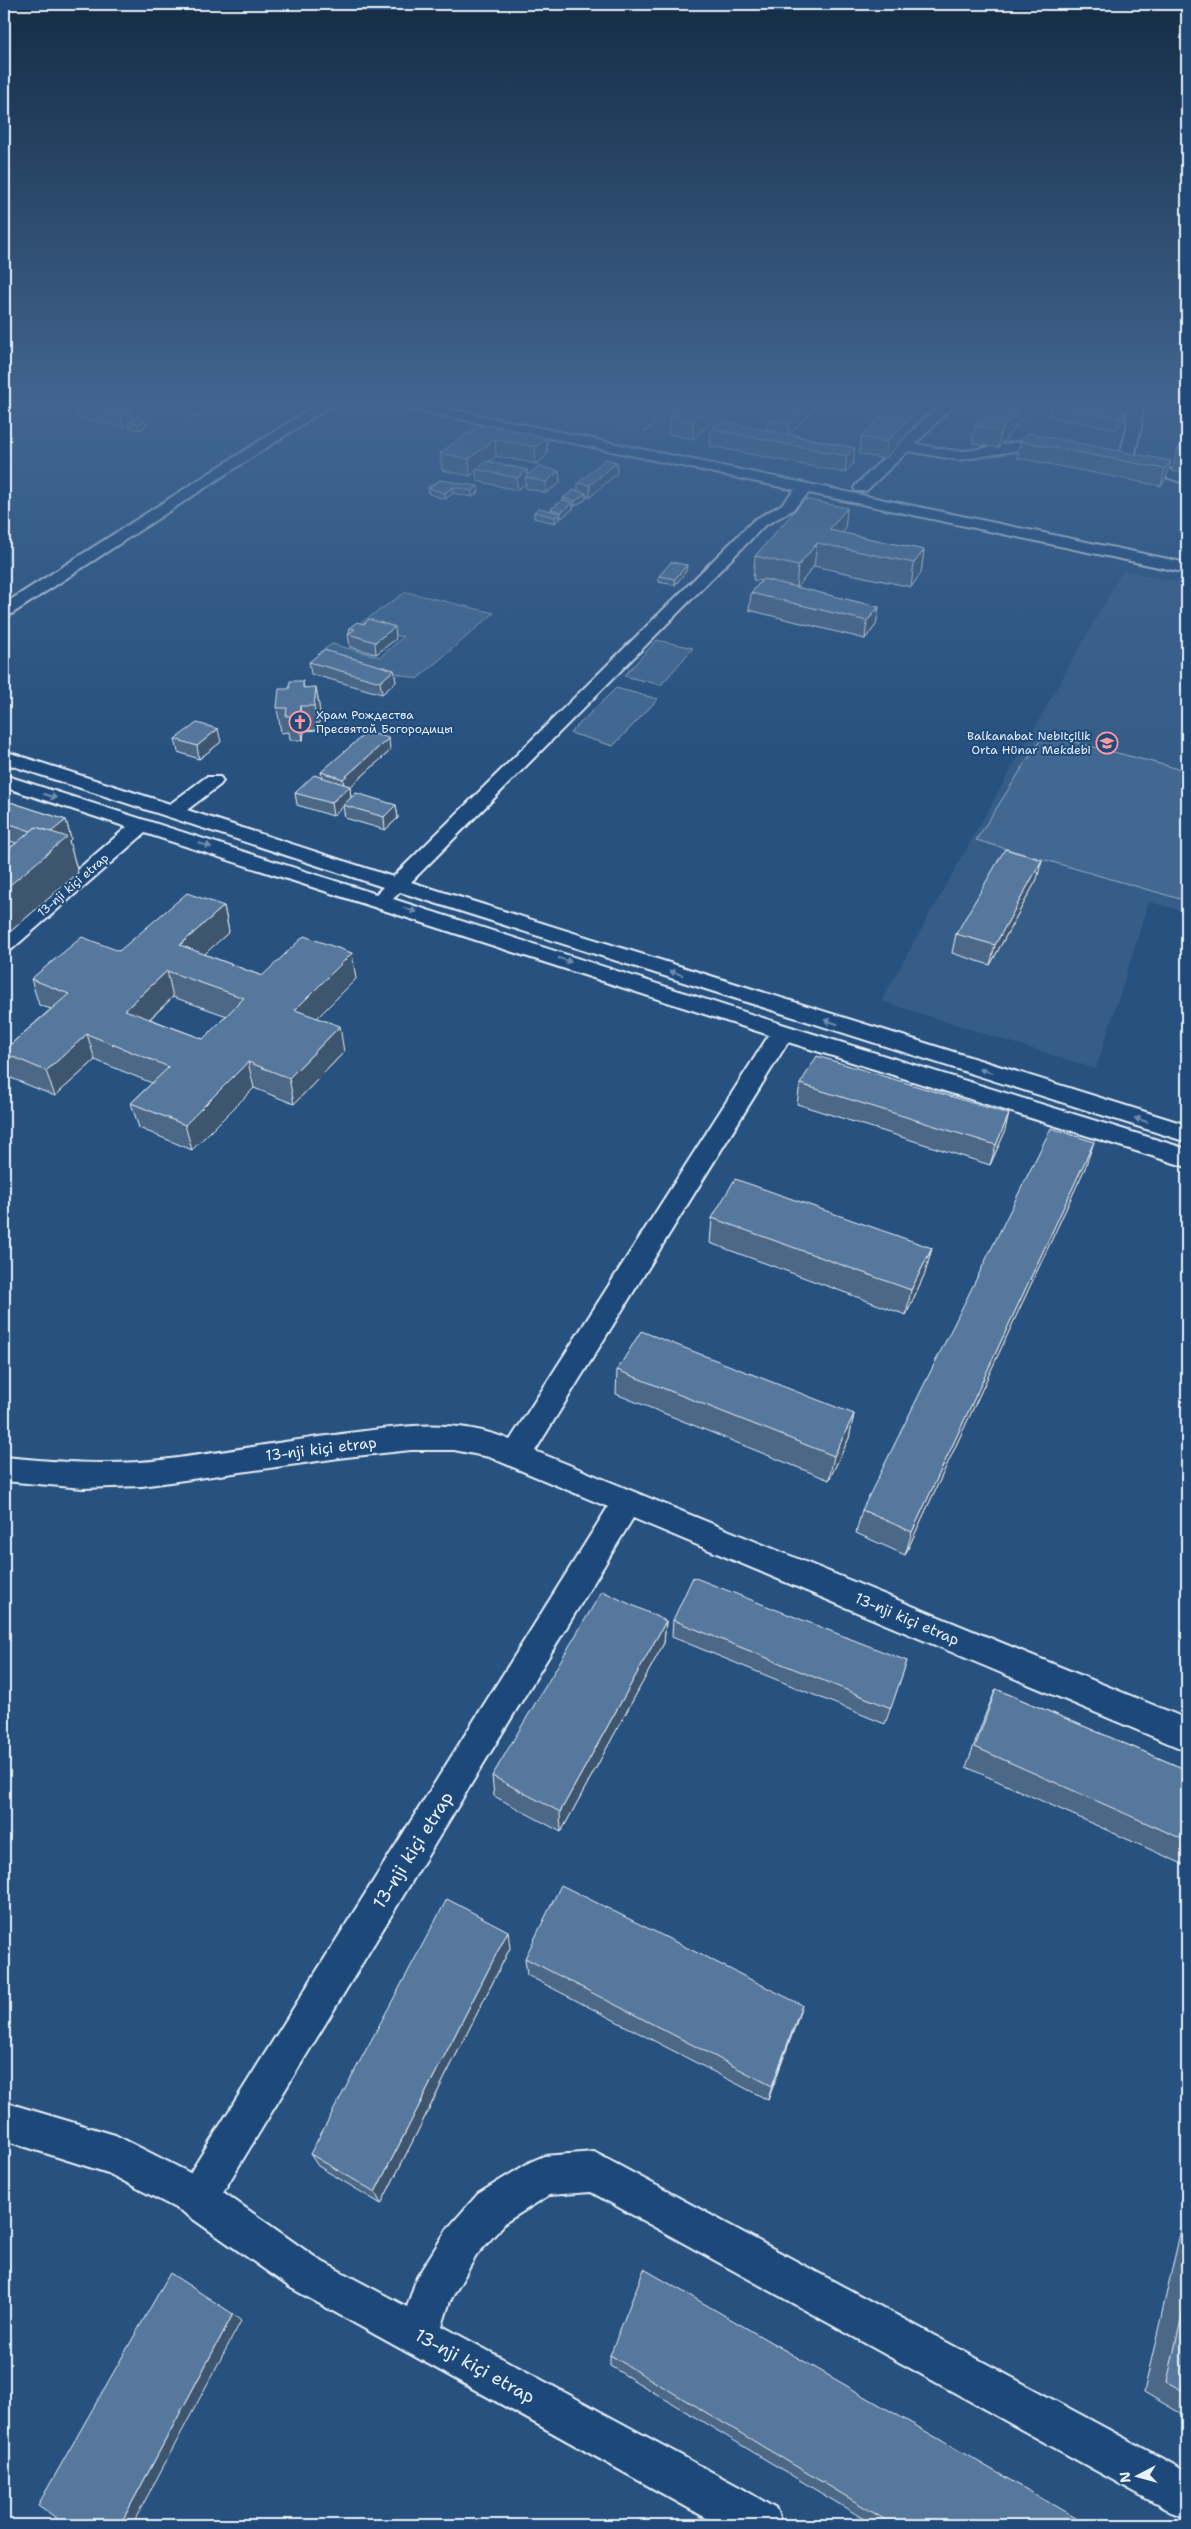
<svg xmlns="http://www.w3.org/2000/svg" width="1191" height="2529" font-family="'Shantell Sans',sans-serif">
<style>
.built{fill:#355d88}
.green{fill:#436891;stroke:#96acc4}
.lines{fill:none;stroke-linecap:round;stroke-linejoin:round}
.minor-casing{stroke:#e8f1f8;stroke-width:4}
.path{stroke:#e8f1f8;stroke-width:2;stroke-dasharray:3 2.5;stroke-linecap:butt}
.minor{fill:#1f4a7a;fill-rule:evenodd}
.wall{fill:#4b6787;stroke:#e8f1f8;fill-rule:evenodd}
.shaded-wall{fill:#3d546e;stroke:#e8f1f8}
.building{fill:#57789d;stroke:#e8f1f8;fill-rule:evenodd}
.oneway{fill:#6f8dac}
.labels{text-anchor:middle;stroke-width:4;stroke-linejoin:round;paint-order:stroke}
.far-poi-label{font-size:12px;fill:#e8f1f8;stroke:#1f4a7a;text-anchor:start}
.far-street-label{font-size:12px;fill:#e8f1f8;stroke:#1f4a7a}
.street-label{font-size:15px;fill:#e8f1f8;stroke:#1f4a7a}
.near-street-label{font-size:18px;fill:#e8f1f8;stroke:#1f4a7a}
</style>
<rect width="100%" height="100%" fill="#27517f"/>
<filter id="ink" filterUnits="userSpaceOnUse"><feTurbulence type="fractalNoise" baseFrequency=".02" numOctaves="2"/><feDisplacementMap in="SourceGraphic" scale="10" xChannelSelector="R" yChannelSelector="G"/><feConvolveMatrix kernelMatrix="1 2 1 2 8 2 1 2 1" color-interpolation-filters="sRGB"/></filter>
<g filter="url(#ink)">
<g class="built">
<polygon points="487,405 670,405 635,435"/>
<polygon points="1123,570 1187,584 1187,912 1149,902 1096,1069 881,1001"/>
</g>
<g class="green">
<polygon points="406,592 494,613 417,679 320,652 332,644 380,657 403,637 358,625"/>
<polygon points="657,640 693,648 661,685 624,676"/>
<polygon points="616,688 658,699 613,746 570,733"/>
<polygon points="1044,734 1187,771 1187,901 976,840"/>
</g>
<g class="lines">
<g class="minor-casing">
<g id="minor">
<polygon points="316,405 332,405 10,615 4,616 4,604"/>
<path d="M405,405H430L1187,563V573L809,493L791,511L764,526L411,882L1187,1125V1142L400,892L393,899L791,1027L1187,1149V1167L788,1042L535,1451L1187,1719V1751L633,1518L223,2192L319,2260L407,2307L417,2277L448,2228L478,2194L530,2162L544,2156L594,2152L1187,2472V2518L1171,2512L591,2192L549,2195L506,2222L476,2256L450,2301L442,2326L743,2489L776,2509L782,2525H719L291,2288L183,2212L108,2173L4,2140V2102L115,2135L190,2173L608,1507L489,1457L454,1450H411L346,1457L142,1486L83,1488L4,1481V1457C57,1462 109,1466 162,1460C220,1453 277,1442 335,1435C392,1427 455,1416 510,1440L769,1035L145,833L12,949L4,951V933L127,827L4,787V775L376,894L383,887L4,763V751L170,804L206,777H220L223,781L220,785L187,810L393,877L754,520L781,505L795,490L412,409Z"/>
<path d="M939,405H954L915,444C929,446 944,450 958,451C978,453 1048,429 1061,447L1054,451L1025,449L959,460L908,451L866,491H856L854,488L856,485Z"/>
<polygon points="1128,405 1142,405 1141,427 1134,458 1187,475 1187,484 1121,462 1119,459 1127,427"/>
</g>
</g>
<polyline class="path" points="645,432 678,405"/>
<use href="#minor" class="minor"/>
</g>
<g class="wall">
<polygon points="100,405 132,420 145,420 146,426 139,430 130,428 129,424 124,427 78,418 75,406"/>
<polygon points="179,405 219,405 196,418 180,415"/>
<polygon points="729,405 693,439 668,434 669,417"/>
<polygon points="933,405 885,459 859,454 861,437"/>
<polygon points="993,405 1033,405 998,448 972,443 975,426"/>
<polygon points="1051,406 1125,411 1123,422 1117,429 1049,417"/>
<polygon points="814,409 789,434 855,448 853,464 845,473 710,446 711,429 767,430 768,420"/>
<polygon points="472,434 547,438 547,455 536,464 496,456 488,461 527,470 527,475 559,471 560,483 546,493 526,488 526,483 517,490 477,481 476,471 470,476 442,470 440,453"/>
<polygon points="1187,435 1187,474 1172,471 1178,449"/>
<polygon points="1020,441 1171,461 1166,478 1161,486 1017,458"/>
<polygon points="617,473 590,497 586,496 586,499 575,506 573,506 573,509 561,518 559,517 559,519 555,523 534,518 534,512 551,511 551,509 563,501 563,498 578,491 578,483"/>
<polygon points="440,480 479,492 472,497 453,493 445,499 429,494 428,488"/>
<polygon points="847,508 845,530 842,533 924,550 921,573 911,587 814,566 797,587 876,625 865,639 749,610 751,593 761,581 753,580 755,556"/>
<polygon points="686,571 675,585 659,582 659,576"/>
<polygon points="364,624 396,639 376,654 350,647 348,634 350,633 349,628"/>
<polygon points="309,662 394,670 396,682 382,694 311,674"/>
<polygon points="303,681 304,688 316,687 320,712 318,730 304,731 303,740 290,740 289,732 281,733 277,708 289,689"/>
<polygon points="175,739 221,742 199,759 178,752"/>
<polygon points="390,751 350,787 351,798 396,805 398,818 385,830 345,818 343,806 333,816 297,805 295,793 322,778 321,772"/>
<polygon points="4,800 66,820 71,839 69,841 78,873 4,937 4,853 16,843 4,839"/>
<polygon points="1037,879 990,965 952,953 956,934"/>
<path d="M224,906L229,932L204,954L262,976L356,979L317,1018L344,1052L294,1104L254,1088L192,1150L139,1128L131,1103L152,1083L95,1060L55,1096L11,1078L4,1059V1050L51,1009L39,1005L31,979L119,951ZM173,997L227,1016L203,1039L150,1019Z"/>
<polygon points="800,1084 1004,1134 990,1165 797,1104"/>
<polygon points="1085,1168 905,1555 856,1533 862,1510"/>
<polygon points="712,1218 932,1248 925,1273 906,1315 710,1243"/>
<polygon points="617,1370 854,1414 849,1438 829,1480 616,1394"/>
<polygon points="673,1620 907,1661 885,1724 672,1637"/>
<polygon points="666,1621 664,1643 561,1832 494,1796 492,1776"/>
<polygon points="996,1689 1187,1770 1187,1866 966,1767 987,1710"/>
<polygon points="510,1948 381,2204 318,2166 310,2154"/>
<polygon points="525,1958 797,2021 768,2100 527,1975"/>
<polygon points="1187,2203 1187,2417 1144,2392"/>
<polygon points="610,2355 1088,2525 874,2525 610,2366"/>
</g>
<g class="shaded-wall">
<polygon points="193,405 219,405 196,418"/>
<polygon points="712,405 729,405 693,439 693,422"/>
<polygon points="808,405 815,405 814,409 788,435 789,424"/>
<polygon points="921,405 933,405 885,459 887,442"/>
<polygon points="1023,405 1033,405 998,448 1001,431"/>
<polygon points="130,411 133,422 129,422 129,424 124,427 122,416"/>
<polygon points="1125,411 1123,422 1117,429 1120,418"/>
<polygon points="145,420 146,426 139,430 138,424"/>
<polygon points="547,438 547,455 536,464 535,447"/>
<polygon points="495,439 496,456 478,470 476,469 476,471 470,476 469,459"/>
<polygon points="855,448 853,464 845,473 847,456"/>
<polygon points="1171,461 1166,478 1161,486 1165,469"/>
<polygon points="617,462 617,473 590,497 590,485"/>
<polygon points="527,470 527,477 525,477 526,483 517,490 517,478"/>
<polygon points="559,471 560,483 546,493 546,482"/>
<polygon points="478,486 479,492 472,497 472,491"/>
<polygon points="453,487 453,493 445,499 445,493"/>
<polygon points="586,493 586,499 575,506 575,501"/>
<polygon points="573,503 573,509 561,518 561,512"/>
<polygon points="847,508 845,530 832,546 829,530"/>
<polygon points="559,513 559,519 555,523 555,517"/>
<polygon points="817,543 814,566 796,589 798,566"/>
<polygon points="924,550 921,573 911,587 914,563"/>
<polygon points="687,565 686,571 675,585 675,579"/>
<polygon points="879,607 876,625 865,639 867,621"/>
<polygon points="395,627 396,639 376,654 375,642"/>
<polygon points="394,670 396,682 382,694 380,682"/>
<polygon points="316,687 320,712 318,730 314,706"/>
<polygon points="300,706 304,731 303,740 299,716"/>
<polygon points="218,729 221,742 199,759 197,746"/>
<polygon points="389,738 390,751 350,787 351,799 333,816 331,803 345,791 343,779"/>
<polygon points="396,805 398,818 385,830 384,817"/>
<polygon points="66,820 71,839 69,841 78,873 4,937 4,890 45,836"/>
<polygon points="1042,860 1037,879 990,965 995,945"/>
<polygon points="224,906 229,932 186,971 180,945"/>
<polygon points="352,953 356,979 300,1035 295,1010"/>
<polygon points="167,971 173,997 132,1035 125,1010"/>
<polygon points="340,1026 344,1052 294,1104 289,1078"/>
<polygon points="87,1034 95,1060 55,1096 46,1071"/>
<polygon points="248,1062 254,1088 192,1150 185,1125"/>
<polygon points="1009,1114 1004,1134 990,1165 996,1145"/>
<polygon points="1094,1142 1085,1168 905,1555 912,1532"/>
<polygon points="932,1248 925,1273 906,1315 911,1290"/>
<polygon points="854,1414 849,1438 829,1480 834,1456"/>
<polygon points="666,1621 664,1643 561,1832 560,1812"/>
<polygon points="508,1931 510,1948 381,2204 375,2192"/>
<polygon points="802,2005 797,2021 768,2100 772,2086"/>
<polygon points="233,2314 241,2321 132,2525 120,2525"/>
</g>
<g class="building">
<polygon points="79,405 100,405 130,411 122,416 75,406"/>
<polygon points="683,405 712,405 693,422 669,417"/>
<polygon points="783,405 808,405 789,424 768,420"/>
<polygon points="891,405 921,405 887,442 861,437"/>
<polygon points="993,405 1023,405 1001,431 975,426"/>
<polygon points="1052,405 1092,405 1125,411 1120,418 1051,406"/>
<polygon points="136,418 145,420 138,424 129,422"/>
<polygon points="720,421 855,448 847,456 711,429"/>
<polygon points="490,425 547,438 535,447 495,439 469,459 440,453 467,433 472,434 473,429 478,427"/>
<polygon points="1027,433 1171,461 1165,469 1020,441"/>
<polygon points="1187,435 1187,451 1178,449"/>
<polygon points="605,459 617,462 590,485 578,483"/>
<polygon points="487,461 527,470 517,478 476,469"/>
<polygon points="539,466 559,471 546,482 525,477"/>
<polygon points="440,480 478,486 472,491 453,487 445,493 428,488"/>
<polygon points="574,490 586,493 575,501 563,498"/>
<polygon points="805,499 847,508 829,530 924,550 914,563 817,543 798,566 755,556"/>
<polygon points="563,500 573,503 561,512 551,509"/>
<polygon points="539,508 559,513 555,517 534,512"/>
<polygon points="671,562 687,565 675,579 659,576"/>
<polygon points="763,579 879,607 867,621 751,593"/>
<polygon points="369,619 395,627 375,642 348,634 355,629 349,628 357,622 364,624"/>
<polygon points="324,650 394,670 380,682 309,662"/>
<polygon points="290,681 303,681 303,688 316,687 314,706 300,706 299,716 286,716 287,708 277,708 279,689 289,689"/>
<polygon points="197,723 218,729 197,746 175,739"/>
<polygon points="367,732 389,738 343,779 321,772"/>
<polygon points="314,775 350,786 331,803 295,793"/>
<polygon points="356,793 396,805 384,817 343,805"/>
<polygon points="4,800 66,820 51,832 36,827 31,831 4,822"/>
<polygon points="36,827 67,837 4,890 4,853"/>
<polygon points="1005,849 1042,860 995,945 956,934"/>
<path d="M187,893L224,906L180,945L262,976L304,936L352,953L295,1010L340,1026L289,1078L248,1062L185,1125L131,1103L169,1067L87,1034L46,1071L4,1053V1050L69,994L31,979L82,937L119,951ZM167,971L244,998L203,1039L125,1010Z"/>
<polygon points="817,1056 1009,1114 996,1145 800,1084"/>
<polygon points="1051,1128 1094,1142 912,1532 862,1510"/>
<polygon points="735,1179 932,1248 911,1290 712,1218"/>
<polygon points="641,1331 854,1414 834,1456 617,1370"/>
<polygon points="693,1577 907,1661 891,1708 673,1620"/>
<polygon points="602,1591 666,1621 560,1812 492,1776"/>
<polygon points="996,1689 1187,1770 1187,1841 975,1747"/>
<polygon points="561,1885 802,2005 772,2086 525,1958"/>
<polygon points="447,1899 508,1931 375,2192 310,2154"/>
<polygon points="644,2269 1088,2525 894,2525 610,2355"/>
<polygon points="170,2273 233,2314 120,2525 66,2525 38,2505"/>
<polygon points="1187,2293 1187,2393 1167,2382"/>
</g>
<defs><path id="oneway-solid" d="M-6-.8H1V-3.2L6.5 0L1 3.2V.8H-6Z" transform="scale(1.25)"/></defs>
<g class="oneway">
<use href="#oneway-solid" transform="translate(50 796) rotate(18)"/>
<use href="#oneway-solid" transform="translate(205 845) rotate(18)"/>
<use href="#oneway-solid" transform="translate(410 910) rotate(18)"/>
<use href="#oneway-solid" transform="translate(565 960) rotate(18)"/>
<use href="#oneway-solid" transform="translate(676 973) rotate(-162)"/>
<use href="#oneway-solid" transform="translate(831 1022) rotate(-162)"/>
<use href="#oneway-solid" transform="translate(986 1071) rotate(-162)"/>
<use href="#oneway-solid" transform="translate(1141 1120) rotate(-163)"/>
</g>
</g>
<linearGradient id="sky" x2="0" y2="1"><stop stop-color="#152d46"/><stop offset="0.53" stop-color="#416590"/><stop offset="1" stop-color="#416590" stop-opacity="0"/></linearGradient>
<rect width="1191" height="759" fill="url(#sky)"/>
<defs>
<g id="church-ring" transform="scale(1.125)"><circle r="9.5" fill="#1f4a7a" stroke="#ff9aa2" stroke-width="1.5"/><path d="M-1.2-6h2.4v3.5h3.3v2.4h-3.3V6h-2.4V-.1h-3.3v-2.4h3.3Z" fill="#ff9aa2"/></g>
<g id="university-ring" transform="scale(1.125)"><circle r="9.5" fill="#1f4a7a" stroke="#ff9aa2" stroke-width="1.5"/><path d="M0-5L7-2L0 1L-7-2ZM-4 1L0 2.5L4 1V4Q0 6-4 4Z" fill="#ff9aa2"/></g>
</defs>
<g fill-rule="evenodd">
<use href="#church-ring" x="300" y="722"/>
<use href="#university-ring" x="1107" y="743"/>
</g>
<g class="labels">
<g class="far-poi-label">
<text x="316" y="719">Храм Рождества<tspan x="316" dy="14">Пресвятой Богородицы</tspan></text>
<text x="1091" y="740" text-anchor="end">Balkanabat Nebitçilik<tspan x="1091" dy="14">Orta Hünar Mekdebi</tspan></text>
</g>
<g class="far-street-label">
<text transform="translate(73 885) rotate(-41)" y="4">13-nji kiçi etrap</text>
</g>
<g class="street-label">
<text transform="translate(321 1449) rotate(-7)" y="5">13-nji kiçi etrap</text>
<text transform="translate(907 1619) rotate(23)" y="5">13-nji kiçi etrap</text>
</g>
<g class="near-street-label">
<text transform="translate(413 1850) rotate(-58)" y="6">13-nji kiçi etrap</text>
<text transform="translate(475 2366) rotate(29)" y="6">13-nji kiçi etrap</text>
</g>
</g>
<rect width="1191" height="2529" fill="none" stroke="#1f4a7a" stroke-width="20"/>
<rect x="10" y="10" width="1171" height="2509" fill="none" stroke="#e8f1f8" stroke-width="2" filter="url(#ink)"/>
<g transform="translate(1138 2476) rotate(264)" stroke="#1f4a7a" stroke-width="4" paint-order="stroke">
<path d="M0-4L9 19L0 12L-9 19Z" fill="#e8f1f8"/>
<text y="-8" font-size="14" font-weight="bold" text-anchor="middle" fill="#e8f1f8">N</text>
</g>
</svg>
